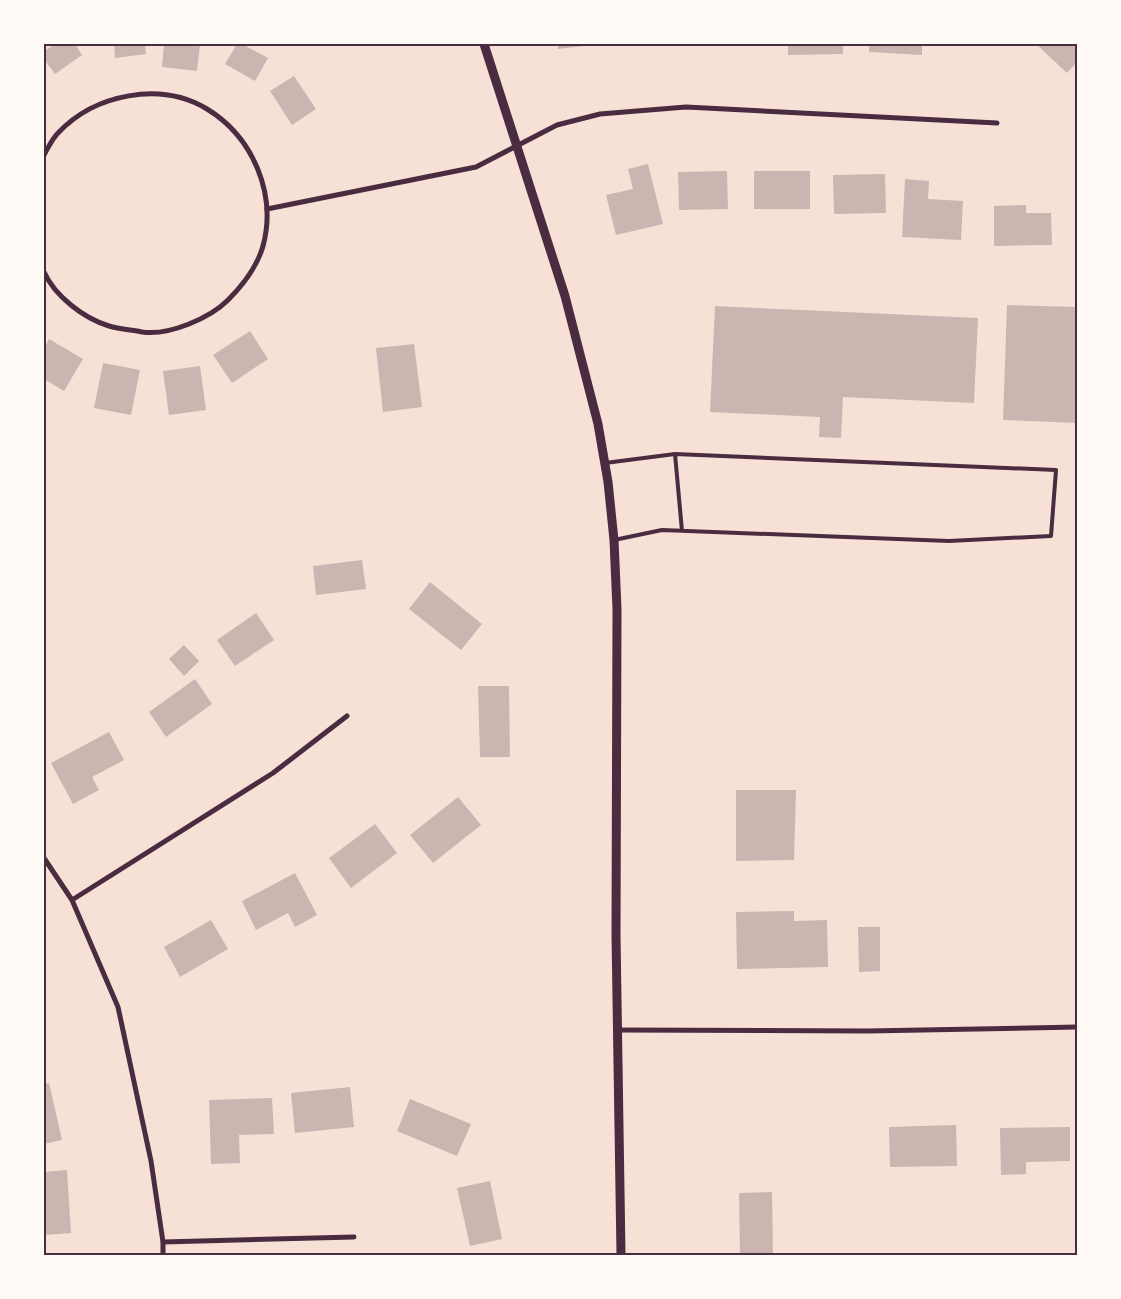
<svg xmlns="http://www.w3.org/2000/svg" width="1121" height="1299" font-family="Georgia,serif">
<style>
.building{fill:#ccb4b1}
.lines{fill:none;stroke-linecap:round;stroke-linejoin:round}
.service{stroke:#4a2c40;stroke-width:4}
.minor{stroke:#4a2c40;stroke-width:5}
.tertiary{stroke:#4a2c40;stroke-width:9}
.neatline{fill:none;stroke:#4a2c40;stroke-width:2}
</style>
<rect width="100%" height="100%" fill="#f7e1d7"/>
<g class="building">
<polygon points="55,44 75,44 82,55 55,74 44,59 44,51"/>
<polygon points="114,44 145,44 146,54 115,58"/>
<polygon points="164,44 200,44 197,71 162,67"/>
<polygon points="237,44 242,44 268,58 255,81 225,64"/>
<polygon points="558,44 593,44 593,45 558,49"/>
<polygon points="788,44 843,44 843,54 788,55"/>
<polygon points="869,44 922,44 922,55 869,52"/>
<polygon points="1036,44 1077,44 1077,62 1067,73"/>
<polygon points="294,76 316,109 292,125 270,91"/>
<polygon points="648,164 663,224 616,235 606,195 633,189 628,169"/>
<polygon points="727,171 728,209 679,210 678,172"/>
<rect x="754" y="171" width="56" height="38"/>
<polygon points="885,174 886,213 834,214 833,175"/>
<polygon points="905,179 929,181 928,199 963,201 961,240 902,237"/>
<polygon points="1026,205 1026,213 1051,213 1052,245 994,246 994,206"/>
<polygon points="1007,305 1077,307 1077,423 1003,420"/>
<polygon points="715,306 978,318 974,403 843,397 841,438 819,437 820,417 710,412"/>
<polygon points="250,331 268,359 232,383 213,355"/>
<polygon points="49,339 83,359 64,391 44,379 44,349"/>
<polygon points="414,344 422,407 383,412 376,348"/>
<polygon points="103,363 140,370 131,415 94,408"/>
<polygon points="200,366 206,410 169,415 163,371"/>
<polygon points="362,560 366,589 316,595 313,566"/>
<polygon points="430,582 482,624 461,650 409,609"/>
<polygon points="256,613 274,640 235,666 217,640"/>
<polygon points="184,645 199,661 184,676 169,659"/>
<polygon points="195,679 212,704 166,737 149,712"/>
<polygon points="478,686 509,686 510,757 480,757"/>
<polygon points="109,732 124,760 92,777 99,790 73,804 51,763"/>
<polygon points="736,790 796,790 794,860 736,861"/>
<polygon points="458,797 481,825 433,863 410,835"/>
<polygon points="375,824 397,853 351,888 329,858"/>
<polygon points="295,873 317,915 295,927 288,913 256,930 242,901"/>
<polygon points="794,911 794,921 827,920 828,967 737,969 736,912"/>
<polygon points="211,920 228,949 180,977 164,947"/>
<polygon points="858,927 880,927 880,971 859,972"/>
<polygon points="49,1083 62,1140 44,1144 44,1084"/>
<polygon points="350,1087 354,1127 295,1133 291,1093"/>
<polygon points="272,1098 274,1134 239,1135 240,1163 211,1164 209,1100"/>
<polygon points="410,1099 471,1124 457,1156 397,1131"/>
<polygon points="956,1125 957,1166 890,1167 889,1127"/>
<polygon points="1070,1127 1070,1161 1026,1162 1026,1174 1001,1175 1000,1128"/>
<polygon points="67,1170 71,1233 44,1235 44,1172"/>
<polygon points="490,1181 502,1239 470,1246 457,1188"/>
<polygon points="772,1192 773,1255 740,1255 739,1193"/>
</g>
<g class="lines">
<g class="service">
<polyline points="605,463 675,454"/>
<polyline points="614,540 662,530 949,541 1051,536 1056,470 675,454 682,531"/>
</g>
<g class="minor">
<path d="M44,155C48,148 52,139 58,133C95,94 160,81 207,109C253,137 277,194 263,246C257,267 243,285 228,300C210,318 169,336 142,332C132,330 119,329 109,326C83,318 55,296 44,272"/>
<polyline points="267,209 476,167 557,125 600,114 686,107 997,123"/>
<polyline points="44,858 72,900 118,1007 151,1161 163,1242 163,1255"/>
<polyline points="72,900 273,773 347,716"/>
<polyline points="617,1030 868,1031 1077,1027"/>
<polyline points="163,1242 354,1237"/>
</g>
<polyline class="tertiary" points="484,44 565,296 598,424 608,482 614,540 617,609 616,935 621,1255"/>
</g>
<rect width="1121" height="1299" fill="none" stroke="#fffaf5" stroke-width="90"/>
<rect x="45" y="45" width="1031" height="1209" class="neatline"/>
</svg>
